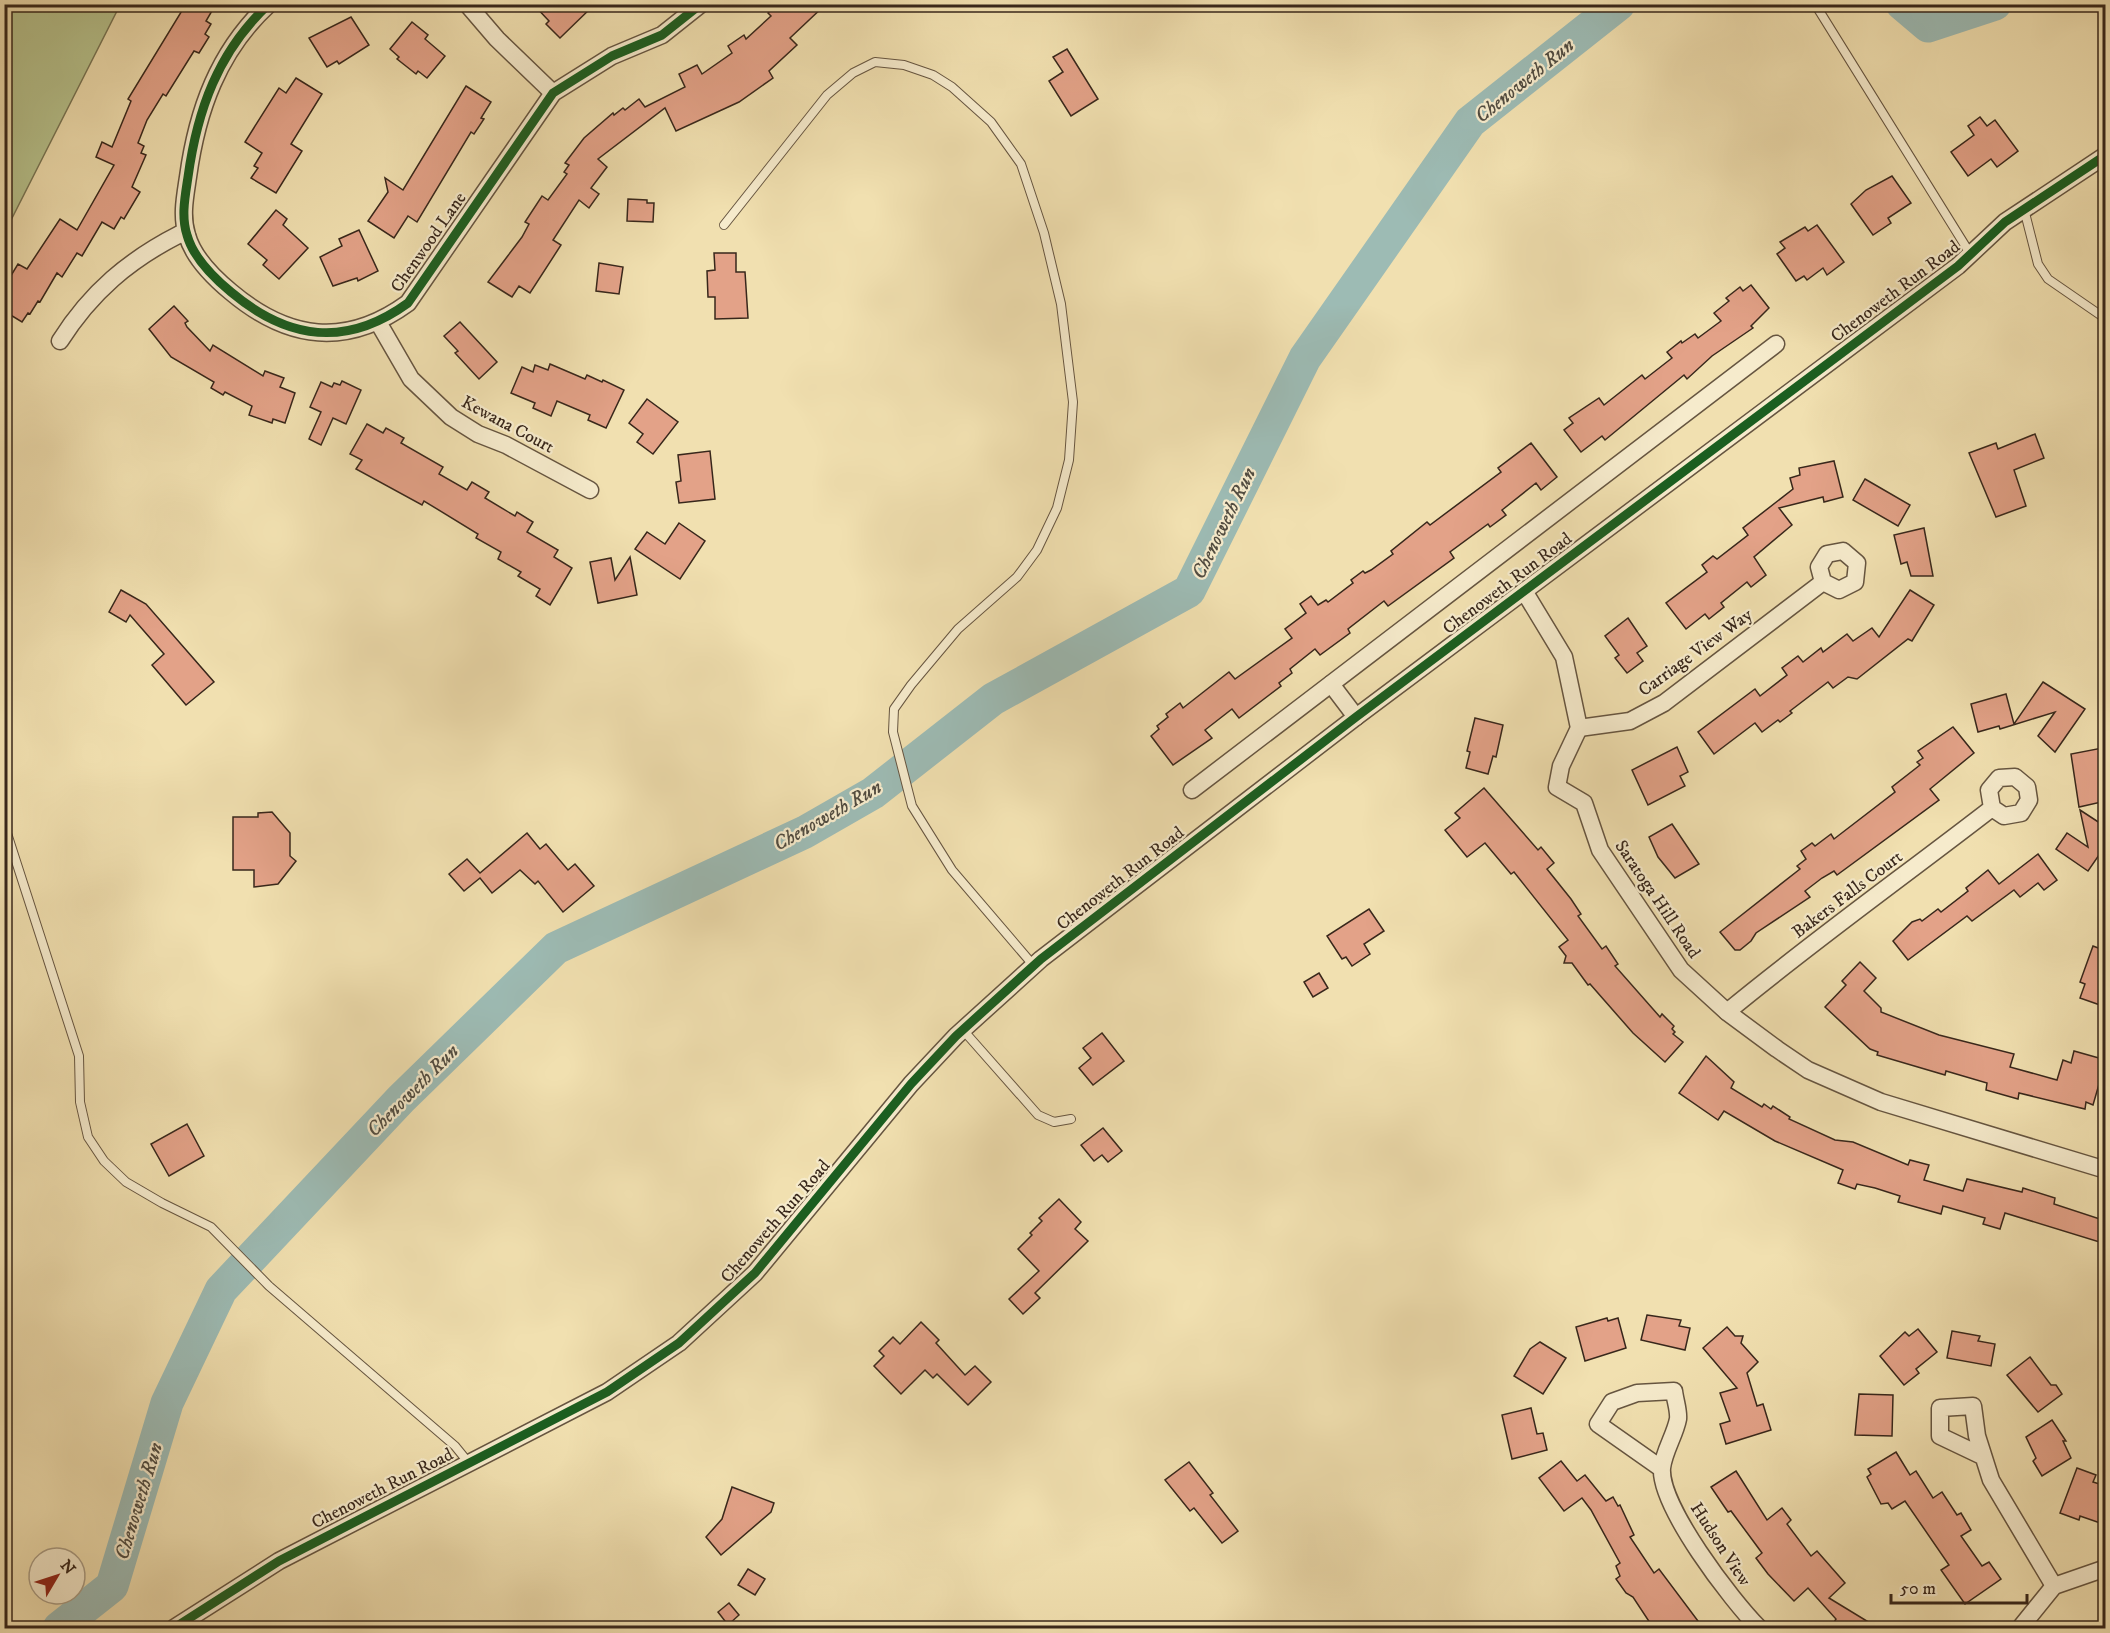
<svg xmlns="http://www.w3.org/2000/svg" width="2110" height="1633" font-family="'IM FELL DW Pica',serif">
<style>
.green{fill:#b7c38d;stroke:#787554;stroke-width:1.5}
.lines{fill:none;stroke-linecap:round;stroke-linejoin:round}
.river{stroke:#9dbbb4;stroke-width:33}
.building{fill:#e3a288;stroke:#38271b;stroke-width:1.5}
.lane-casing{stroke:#665540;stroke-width:10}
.street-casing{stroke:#665540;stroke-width:19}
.lane{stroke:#f6ebcc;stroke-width:8}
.street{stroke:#f6ebcc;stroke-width:16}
.cycleway-casing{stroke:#f6ebcc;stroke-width:13}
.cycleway{stroke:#1b5e20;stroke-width:9}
.labels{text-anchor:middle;stroke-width:4.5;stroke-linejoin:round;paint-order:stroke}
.street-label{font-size:18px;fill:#38271b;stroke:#f6ebcc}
.water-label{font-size:20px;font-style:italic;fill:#514c41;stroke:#f6ebcc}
</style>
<rect width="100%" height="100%" fill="#f1e0b0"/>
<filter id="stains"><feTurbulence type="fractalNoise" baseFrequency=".00333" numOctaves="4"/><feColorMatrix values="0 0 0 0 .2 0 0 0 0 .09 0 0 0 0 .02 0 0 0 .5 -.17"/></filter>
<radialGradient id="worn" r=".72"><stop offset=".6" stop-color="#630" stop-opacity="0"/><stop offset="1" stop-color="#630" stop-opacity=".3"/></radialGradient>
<polygon class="green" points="5,4 120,5 5,232 4,5"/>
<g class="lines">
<g class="river">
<polyline points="1902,4 1928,26 1995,4"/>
<polyline points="59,1628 112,1586 167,1403 221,1290 401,1099 556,948 805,832 873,793 993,699 1189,591 1305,358 1470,122 1619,4"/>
</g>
</g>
<g class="building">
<polygon points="186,4 216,4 206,21 211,24 205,34 209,37 199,53 194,51 166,96 163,94 147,120 138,143 144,146 141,153 146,155 132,187 140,192 124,219 121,217 114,229 102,222 82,256 77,253 62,277 57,273 40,302 38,301 30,314 28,313 22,322 4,311 4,287 18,264 27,269 60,219 77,230 114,165 96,157 102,142 112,147 131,101 128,99"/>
<polygon points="533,4 595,4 560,38 546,24 549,21"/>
<polygon points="777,4 826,4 790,38 797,45 769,71 773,78 739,102 676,131 665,108 598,159 607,167 591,188 599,194 589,208 579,200 553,240 561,245 530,293 519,286 512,297 488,282 522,237 529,224 525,222 542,196 548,200 567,174 564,172 569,165 565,163 584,138 613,113 614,115 623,108 625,110 639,99 645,107 685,87 679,74 697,65 702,74 732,53 728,46 744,35 746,39 771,16 768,13"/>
<polygon points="351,17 369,45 339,64 337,61 327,67 309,38"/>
<polygon points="412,22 428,35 425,39 445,56 427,78 418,71 416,74 397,59 399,57 390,49"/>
<polygon points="1067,49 1098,99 1071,116 1049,81 1063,72 1053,57"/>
<polygon points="296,78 322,94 291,144 302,151 276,193 251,178 258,168 254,166 262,153 245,142 279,88 286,93"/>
<polygon points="466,86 491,102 481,118 484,119 474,134 471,132 417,222 408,216 394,238 368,221 388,192 385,178 403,190"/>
<polygon points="1980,117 1987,126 1995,120 2018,151 1997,167 1991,159 1968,176 1951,152 1974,135 1968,126"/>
<polygon points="1892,176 1911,203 1888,218 1891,223 1873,235 1851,204 1866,190"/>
<polygon points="628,199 647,200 647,203 654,203 653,222 627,221"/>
<polygon points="276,210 287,219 283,225 308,248 279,279 263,265 267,260 248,244"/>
<polygon points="1817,225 1844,262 1827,275 1823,268 1807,280 1804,276 1796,281 1777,254 1785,248 1780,242 1805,227 1808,231"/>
<polygon points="359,230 378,271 358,281 357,278 333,286 320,257 342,246 339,239"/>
<polygon points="714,253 736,253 736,272 745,272 748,318 715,319 715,297 708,297 707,271 715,270"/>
<polygon points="599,263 623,267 619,294 596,291"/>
<polygon points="1751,285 1769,308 1751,326 1753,328 1712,356 1687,379 1684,375 1605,440 1602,436 1581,452 1564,430 1573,423 1569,418 1599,398 1604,405 1642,375 1645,379 1672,358 1667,352 1681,341 1682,343 1695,334 1698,338 1721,321 1714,313 1729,301 1726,298 1740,287 1743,291"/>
<polygon points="174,306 188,321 185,323 187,327 210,351 213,345 263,376 265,371 284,378 280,387 295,393 285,423 273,419 272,423 249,415 252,406 225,392 223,395 211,388 214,382 171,357 149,329"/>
<polygon points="460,322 497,362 479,379 455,353 458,351 444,336"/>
<polygon points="550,364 585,379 587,375 602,382 603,380 624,390 606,428 588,420 590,415 557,401 551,416 533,408 535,403 511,393 522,367 533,372 535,365 548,370"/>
<polygon points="342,381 361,390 346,424 333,418 321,445 309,439 321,412 310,407 321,382 332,387 334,383 340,385"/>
<polygon points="647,399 678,422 653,454 637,442 643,434 629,423"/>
<polygon points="367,424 383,433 386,428 404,438 401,443 443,467 439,474 467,490 472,482 489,492 485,498 515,516 517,512 533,522 527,532 558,550 554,557 572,568 550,605 536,596 540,589 518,576 521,572 498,559 501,552 476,538 478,534 424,501 422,505 356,469 362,460 350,454"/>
<polygon points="2035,434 2044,458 2014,470 2026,506 1996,517 1969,453 1996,443 1998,449"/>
<polygon points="1531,443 1557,477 1541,490 1536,483 1502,510 1506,515 1490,527 1488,524 1450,552 1454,558 1388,606 1384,601 1348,629 1350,633 1320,655 1315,649 1290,669 1292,673 1279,683 1281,686 1239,718 1232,709 1205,730 1212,738 1173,765 1151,736 1159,729 1157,726 1168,717 1166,714 1180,703 1183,708 1229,672 1235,679 1292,638 1285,629 1306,613 1300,604 1311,596 1318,605 1326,600 1328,602 1353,583 1351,580 1363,571 1365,573 1371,570 1393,554 1391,551 1427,522 1430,525 1501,472 1498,468"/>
<polygon points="710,451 715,499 679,503 676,482 681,481 678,455"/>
<polygon points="1834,461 1843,497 1824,502 1823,497 1779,508 1792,525 1754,557 1766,575 1751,587 1747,582 1721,603 1724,607 1709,619 1705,614 1686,629 1666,603 1707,572 1702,565 1713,556 1717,559 1748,535 1743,528 1793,489 1790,478 1800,475 1799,468"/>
<polygon points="1865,479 1910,505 1898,526 1853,500"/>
<polygon points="679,523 705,541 680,579 635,549 647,532 665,544"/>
<polygon points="1924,528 1933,576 1911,576 1907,562 1901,564 1894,535"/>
<polygon points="630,557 637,595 598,603 590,562 611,558 615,580"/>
<polygon points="121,590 146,604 214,682 186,705 152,665 164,654 130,615 126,622 109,612"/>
<polygon points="1910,590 1934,605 1912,641 1908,639 1857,679 1848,677 1833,688 1828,682 1790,711 1792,713 1780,722 1778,720 1762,732 1755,723 1714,754 1698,732 1755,689 1760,696 1787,675 1782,668 1798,656 1803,662 1821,648 1823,652 1847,634 1853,641 1872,628 1879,637"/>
<polygon points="1628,618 1647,646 1637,653 1643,661 1627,673 1615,658 1619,655 1605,636"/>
<polygon points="2043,682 2085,709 2055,752 2038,736 2055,712 2000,729 1999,726 1978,732 1971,704 2006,694 2014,724"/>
<polygon points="1475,718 1503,725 1496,757 1493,756 1488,774 1466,768 1470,752 1467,751"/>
<polygon points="1953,727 1974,753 1930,789 1939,800 1837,875 1834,871 1822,878 1805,891 1810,897 1756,933 1751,941 1740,950 1735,950 1720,932 1800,869 1797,866 1806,859 1801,851 1812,843 1815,846 1831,834 1834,839 1895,792 1892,787 1920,765 1917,762 1923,758 1918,751"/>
<polygon points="1677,747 1688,772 1680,776 1685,786 1648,805 1632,770"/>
<polygon points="2102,748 2106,763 2106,801 2079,807 2071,754"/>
<polygon points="1484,788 1538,850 1541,847 1554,863 1547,869 1571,899 1581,914 1578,916 1602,949 1606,946 1618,964 1615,966 1660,1017 1662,1014 1674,1026 1672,1029 1675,1032 1673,1034 1683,1042 1665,1062 1633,1033 1590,984 1588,985 1572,963 1564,963 1566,956 1559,947 1568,940 1514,872 1511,874 1485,843 1467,857 1445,830 1460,818 1455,813"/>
<polygon points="2080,810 2106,827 2106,860 2099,855 2088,871 2056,849 2067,833 2088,847"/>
<polygon points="272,812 290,833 290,856 296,861 278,884 254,887 254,870 233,870 233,817 258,817 258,813"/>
<polygon points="1672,824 1699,864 1675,878 1658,857 1649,837"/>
<polygon points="527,833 540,849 546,844 568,870 575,864 594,886 563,912 538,881 535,884 520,870 492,893 480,878 464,891 449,874 467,859 480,873"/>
<polygon points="2038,854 2057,880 2044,890 2038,883 2020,897 2014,890 1972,921 1967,916 1908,960 1893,941 1912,922 1920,919 1922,921 1938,909 1941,912 1968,891 1966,888 1988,870 1999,884"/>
<polygon points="1369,909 1384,931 1364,944 1370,954 1352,966 1346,957 1342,959 1327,936"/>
<polygon points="2093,946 2106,951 2106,990 2100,1005 2080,998 2085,984 2080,982"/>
<polygon points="1860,962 1876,978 1864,991 1881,1008 1881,1012 1939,1035 2014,1054 2010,1067 2057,1080 2063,1060 2071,1063 2074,1051 2106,1060 2093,1105 2086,1102 2085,1109 2019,1093 2018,1099 1986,1090 1987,1083 1946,1071 1945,1075 1877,1055 1878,1052 1870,1049 1825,1007 1846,985 1842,981"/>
<polygon points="1319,973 1328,988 1313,997 1304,982"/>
<polygon points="1102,1033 1124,1061 1093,1085 1079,1068 1091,1058 1083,1048"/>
<polygon points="1706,1056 1734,1082 1731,1088 1762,1107 1764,1104 1771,1109 1773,1106 1790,1117 1789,1119 1835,1140 1853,1142 1908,1165 1910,1160 1929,1165 1924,1180 1963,1191 1967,1179 2022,1192 2023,1188 2055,1198 2054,1204 2106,1221 2106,1244 2005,1213 2000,1229 1983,1224 1985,1218 1943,1206 1941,1214 1898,1202 1900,1196 1875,1188 1857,1184 1855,1189 1838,1183 1843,1170 1775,1141 1724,1111 1718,1120 1679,1093"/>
<polygon points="187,1124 204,1156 169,1176 151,1144"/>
<polygon points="1103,1128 1122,1151 1108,1162 1102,1155 1094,1161 1081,1145"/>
<polygon points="1059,1199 1081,1222 1075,1229 1088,1241 1035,1293 1040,1298 1023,1314 1009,1299 1039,1271 1018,1249 1032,1235 1030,1233 1042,1221 1039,1218"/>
<polygon points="1647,1315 1681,1320 1679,1326 1690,1328 1685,1350 1641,1340"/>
<polygon points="1607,1318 1608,1321 1618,1318 1626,1348 1585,1361 1576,1327"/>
<polygon points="921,1322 939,1340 936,1343 965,1375 975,1366 991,1382 968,1405 937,1374 933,1378 925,1370 901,1394 874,1366 884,1356 879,1351 893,1337 900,1344"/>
<polygon points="1727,1327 1735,1336 1743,1336 1741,1343 1758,1362 1747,1373 1757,1406 1763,1404 1771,1430 1726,1444 1720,1424 1730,1421 1720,1393 1737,1388 1703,1348"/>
<polygon points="1918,1329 1937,1352 1916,1369 1919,1373 1904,1385 1880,1356 1905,1332 1909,1336"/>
<polygon points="1952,1331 1980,1336 1978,1341 1995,1344 1991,1366 1947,1358"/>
<polygon points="1540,1342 1566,1358 1543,1394 1514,1376 1530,1349"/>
<polygon points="2030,1357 2051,1385 2056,1385 2062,1394 2038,1412 2007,1375"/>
<polygon points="1859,1394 1893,1395 1892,1436 1855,1435"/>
<polygon points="1531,1408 1537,1434 1543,1433 1547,1450 1512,1459 1502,1415"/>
<polygon points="2052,1420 2066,1441 2063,1441 2071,1458 2042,1476 2033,1461 2036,1458 2026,1437"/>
<polygon points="1896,1452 1910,1475 1916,1471 1933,1498 1942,1492 1957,1515 1961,1513 1971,1530 1961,1536 1982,1566 1989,1562 2001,1579 1965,1604 1941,1570 1949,1565 1905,1501 1892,1509 1888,1503 1881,1504 1867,1477 1871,1474 1868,1469"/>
<polygon points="1561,1461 1577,1481 1585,1475 1606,1501 1613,1497 1618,1506 1620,1505 1634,1535 1630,1537 1654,1573 1659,1569 1704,1629 1654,1629 1633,1597 1626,1593 1616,1579 1620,1576 1616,1566 1620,1563 1591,1510 1582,1498 1564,1511 1539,1478"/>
<polygon points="1189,1462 1213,1493 1210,1495 1238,1531 1222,1543 1194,1508 1190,1511 1165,1480"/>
<polygon points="2077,1468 2096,1475 2093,1482 2106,1486 2106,1525 2080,1516 2079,1520 2060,1513"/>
<polygon points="1736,1471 1767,1520 1782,1508 1791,1520 1787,1524 1811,1556 1817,1551 1845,1583 1829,1598 1880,1629 1830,1629 1836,1619 1808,1588 1794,1601 1768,1574 1756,1558 1762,1553 1731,1511 1728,1512 1711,1487"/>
<polygon points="732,1487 774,1503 771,1512 721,1555 706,1537 722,1519"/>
<polygon points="748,1569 765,1579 755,1595 738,1585"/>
<polygon points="729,1603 739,1615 728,1625 718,1612"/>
</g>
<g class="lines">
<g class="lane-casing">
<g id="lane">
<polyline points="1815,4 1971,255"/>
<polyline points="2024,209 2038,264 2048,279 2106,319"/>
<polyline points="724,225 827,95 853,73 875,62 904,65 933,75 952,87 991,122 1021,164 1044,233 1061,304 1073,402 1069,460 1057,508 1037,550 1017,577 958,629 911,685 894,709 893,732 912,806 952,870 1034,966"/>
<polyline points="4,824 79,1056 80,1102 88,1137 104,1161 126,1182 162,1203 211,1227 269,1286 455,1446 468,1462"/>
<polyline points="963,1030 1038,1115 1054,1122 1071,1119"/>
</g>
</g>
<g class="street-casing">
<g id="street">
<path d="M269,4C218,51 197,111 188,177C185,197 181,216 187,235C193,257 214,278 231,292C288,340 346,348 408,303L553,93L612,56L662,35L701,4"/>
<polyline points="467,4 497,39 553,93"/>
<polyline points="378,322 411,379 451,417 478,434 506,445 590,490"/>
<path d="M60,341C91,292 129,260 180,234L187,236"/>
<polyline points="1524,591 1564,657 1579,728 1561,766 1557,787 1584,803 1600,850 1681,970 1727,1012 1777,1049 1808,1070 1881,1102 2106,1170"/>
<polyline points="1331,684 1356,717"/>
<polyline points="1579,728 1630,721 1664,703 1823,582 1839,590 1855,582 1857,563 1843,551 1827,554 1819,567 1823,582"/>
<polyline points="1192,790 1776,344"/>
<path d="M1727,1012C1813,941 1904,876 1992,808L2004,816L2021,813L2029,800L2027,787L2015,777L1999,778L1989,790L1992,808"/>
<polyline points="1982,1456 1940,1436 1940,1408 1973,1406 1977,1436 1991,1480 2054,1586"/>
<path d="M1662,1469L1598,1424L1612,1402L1637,1393L1674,1391C1675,1400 1679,1411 1678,1419C1675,1435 1664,1451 1662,1468C1659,1506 1732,1601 1759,1628"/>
<polyline points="174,1628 279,1561 607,1392 679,1343 755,1273 911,1084 956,1036 1041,959 1356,717 1958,266 2005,222 2106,155"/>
<polyline points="2020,1628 2054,1586 2106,1568"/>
</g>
</g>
<use href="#lane" class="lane"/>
<use href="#street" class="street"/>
<g class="cycleway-casing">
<g id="cycleway">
<path d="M269,4C218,51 197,111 188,177C185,197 181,216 187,235C193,257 214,278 231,292C288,340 346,348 408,303L553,93L612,56L662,35L701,4"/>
<polyline points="174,1628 279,1561 607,1392 679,1343 755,1273 911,1084 956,1036 1041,959 1356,717 1958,266 2005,222 2106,155"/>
</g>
</g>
<use href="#cycleway" class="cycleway"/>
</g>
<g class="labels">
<g class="street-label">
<text transform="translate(428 242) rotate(-55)" y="6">Chenwood Lane</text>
<text transform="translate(1895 291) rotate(-37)" y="6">Chenoweth Run Road</text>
<text transform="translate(508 424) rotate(28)" y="6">Kewana Court</text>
<text transform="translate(1507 583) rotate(-37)" y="6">Chenoweth Run Road</text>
<text transform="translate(1695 652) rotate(-36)" y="6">Carriage View Way</text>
<text transform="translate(1120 878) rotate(-38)" y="6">Chenoweth Run Road</text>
<text transform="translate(1847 894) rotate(-37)" y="6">Bakers Falls Court</text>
<text transform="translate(1658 899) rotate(56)" y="6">Saratoga Hill Road</text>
<text transform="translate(775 1221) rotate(-49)" y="6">Chenoweth Run Road</text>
<text transform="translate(382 1488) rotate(-27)" y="6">Chenoweth Run Road</text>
<text transform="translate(1721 1544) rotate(57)" y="6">Hudson View</text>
</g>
<g class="water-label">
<text transform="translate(1524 80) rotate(-39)" y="7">Chenoweth Run</text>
<text transform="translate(1223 523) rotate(-64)" y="7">Chenoweth Run</text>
<text transform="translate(827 815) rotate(-30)" y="7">Chenoweth Run</text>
<text transform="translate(412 1090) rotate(-45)" y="7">Chenoweth Run</text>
<text transform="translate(138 1501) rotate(-73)" y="7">Chenoweth Run</text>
</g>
</g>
<rect width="2110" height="1633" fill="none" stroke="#f1e0b0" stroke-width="24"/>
<rect x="6" y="6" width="2098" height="1621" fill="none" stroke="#38271b" stroke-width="3"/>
<rect x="12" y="12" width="2086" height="1609" fill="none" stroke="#38271b" stroke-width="1.5"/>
<g transform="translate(57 1576) rotate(51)"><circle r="28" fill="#f6ebcc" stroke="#aa9d85" stroke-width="1.5"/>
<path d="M0-4.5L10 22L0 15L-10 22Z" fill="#8f2418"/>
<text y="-9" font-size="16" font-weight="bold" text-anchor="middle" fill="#38271b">N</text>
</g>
<path d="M1891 1594v9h136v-9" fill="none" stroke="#38271b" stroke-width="3"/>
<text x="1900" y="1594" font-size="18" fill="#38271b" stroke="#f6ebcc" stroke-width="4.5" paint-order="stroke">50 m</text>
<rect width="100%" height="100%" filter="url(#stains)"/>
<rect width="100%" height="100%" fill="url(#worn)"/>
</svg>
